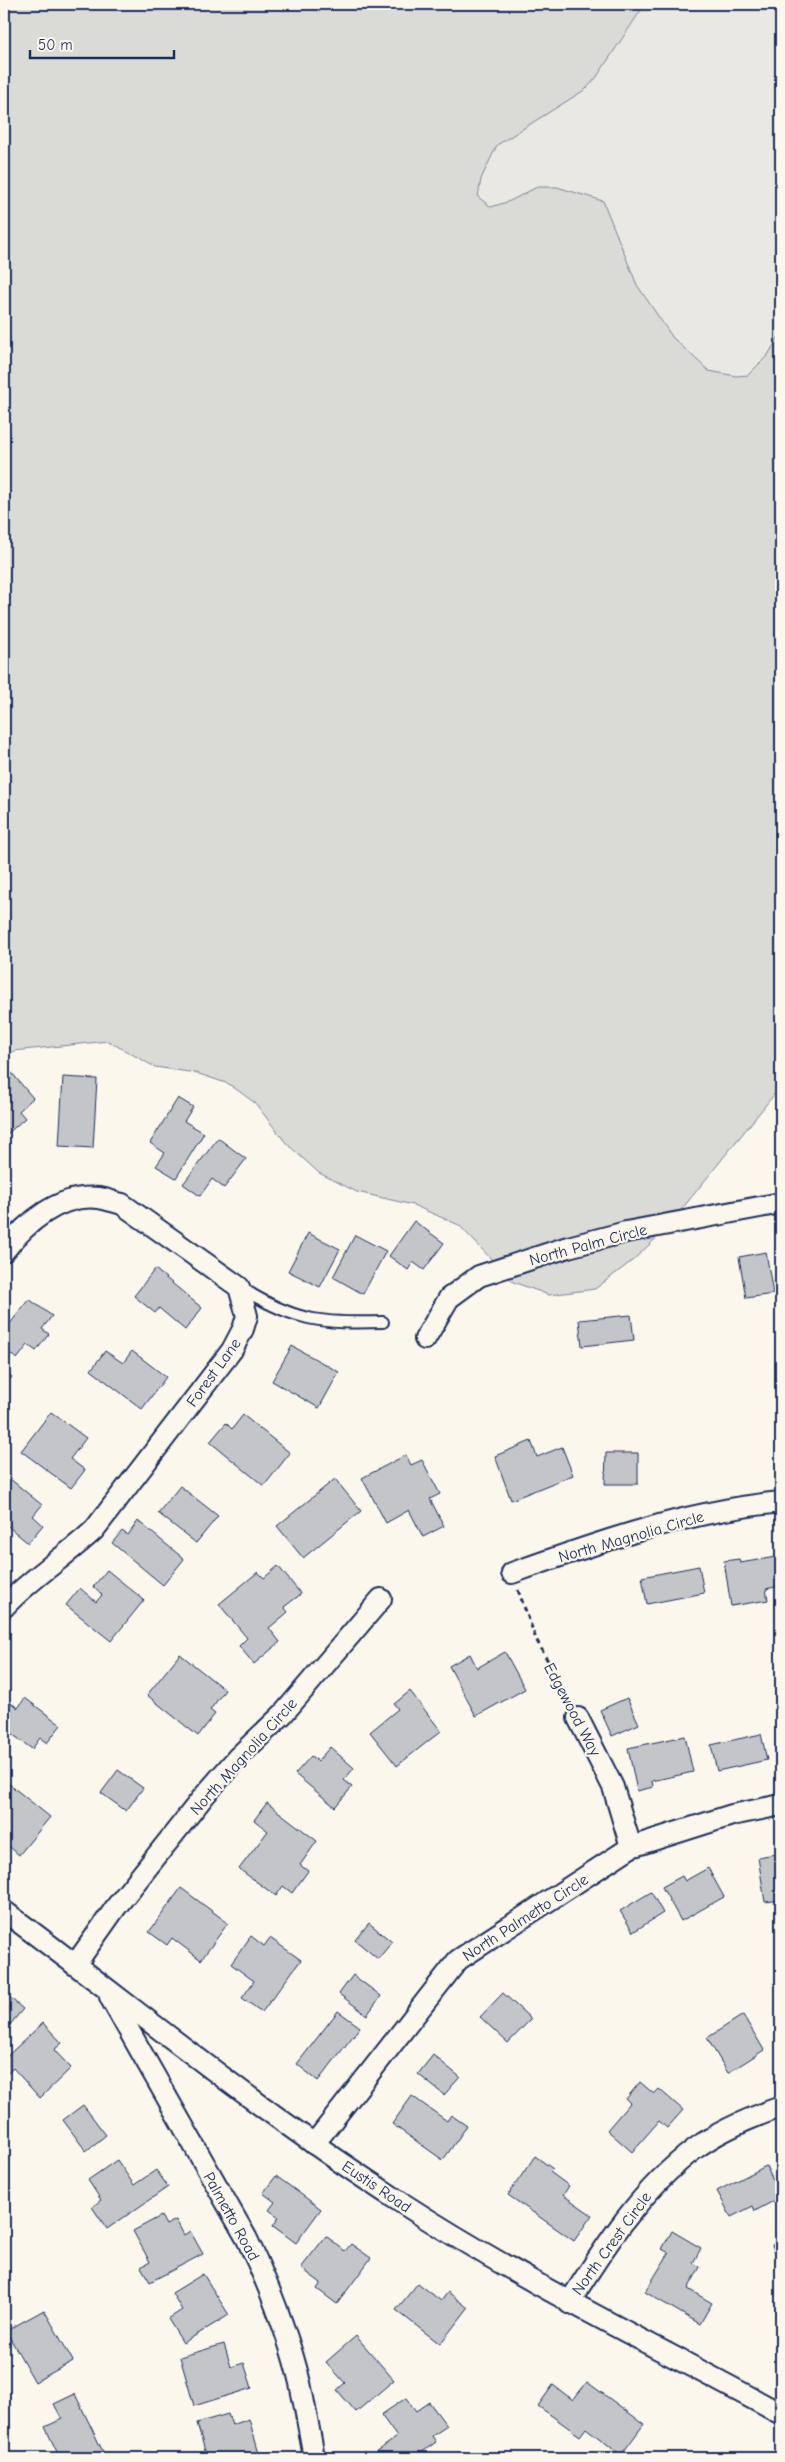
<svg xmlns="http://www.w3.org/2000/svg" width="785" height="2462" font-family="'Comic Neue',sans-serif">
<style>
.built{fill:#eae8e2}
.green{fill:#dadad7;stroke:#7a849a}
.building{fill:#c3c5c9;stroke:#1b2f5e}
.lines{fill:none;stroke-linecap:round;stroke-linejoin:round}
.service-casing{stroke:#1b2f5e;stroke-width:14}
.minor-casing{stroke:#1b2f5e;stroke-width:24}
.path{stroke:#1b2f5e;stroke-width:3;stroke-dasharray:5 4;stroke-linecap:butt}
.service{stroke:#fbf7ec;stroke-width:10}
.minor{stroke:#fbf7ec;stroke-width:20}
.labels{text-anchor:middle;stroke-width:4.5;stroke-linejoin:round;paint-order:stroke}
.street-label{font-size:16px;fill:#1b2f5e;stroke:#fbf7ec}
</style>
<rect width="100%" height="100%" fill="#fbf7ec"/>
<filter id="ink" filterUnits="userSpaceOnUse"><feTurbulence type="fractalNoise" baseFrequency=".02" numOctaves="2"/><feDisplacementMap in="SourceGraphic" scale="10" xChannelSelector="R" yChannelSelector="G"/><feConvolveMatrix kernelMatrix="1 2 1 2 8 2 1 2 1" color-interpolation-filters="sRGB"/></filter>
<g filter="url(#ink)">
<polygon class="built" points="645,4 781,4 781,333 768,355 748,375 736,376 709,371 673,338 637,285 603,201 557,187 537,187 510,201 490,207 477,197 481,179 497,145 586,89 596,78"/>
<polygon class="green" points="4,4 645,4 596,78 586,89 497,145 481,179 478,197 491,207 510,201 537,187 557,187 603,201 637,285 673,338 709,371 736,376 748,375 768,355 781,333 781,1086 665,1230 632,1261 595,1289 549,1295 513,1282 459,1225 413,1205 357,1192 319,1173 286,1143 255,1103 229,1084 196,1073 155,1067 108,1041 14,1051 4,1058"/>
<g class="building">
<polygon points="11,1072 33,1098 19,1111 25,1118 4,1137 4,1078"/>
<polygon points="63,1077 97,1079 93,1148 59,1146"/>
<polygon points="178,1098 193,1107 184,1121 204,1133 176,1178 156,1166 165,1153 150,1143"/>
<polygon points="218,1138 246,1159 224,1188 212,1179 200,1196 183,1184"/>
<polygon points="414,1221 444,1243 424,1270 413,1262 408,1270 389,1256"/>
<polygon points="308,1233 340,1249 320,1287 288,1271"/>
<polygon points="355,1235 386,1251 363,1294 333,1277"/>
<polygon points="766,1252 773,1294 746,1298 739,1257"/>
<polygon points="155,1269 202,1308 185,1330 159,1308 155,1313 134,1296"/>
<polygon points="29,1299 52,1316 42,1329 49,1334 36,1351 28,1345 17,1359 4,1349 4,1321 9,1325"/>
<polygon points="631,1315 634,1340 582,1346 579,1320"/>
<polygon points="292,1346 339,1372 319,1408 272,1381"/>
<polygon points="105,1351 123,1363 132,1351 166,1377 142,1409 91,1370"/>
<polygon points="4,1371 12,1377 4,1387"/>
<polygon points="51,1412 86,1438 70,1459 85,1470 71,1488 21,1451"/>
<polygon points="243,1415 290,1453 264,1486 210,1442 226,1423 232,1429"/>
<polygon points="531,1441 537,1457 562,1447 573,1475 511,1500 495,1456"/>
<polygon points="606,1453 638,1453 638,1484 605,1484"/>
<polygon points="406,1455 411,1465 422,1460 440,1494 430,1499 444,1526 423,1537 409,1510 386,1523 362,1478"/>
<polygon points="4,1474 42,1505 33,1516 43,1525 28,1543 4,1523"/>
<polygon points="335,1479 361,1511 303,1558 277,1526"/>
<polygon points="180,1486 218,1516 196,1543 158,1513"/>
<polygon points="138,1521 184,1559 163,1585 112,1543 122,1531 128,1535"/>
<polygon points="776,1557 780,1586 766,1589 768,1600 731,1606 724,1561 739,1559 740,1563"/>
<polygon points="278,1566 301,1594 284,1607 288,1612 269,1628 280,1642 254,1664 239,1646 247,1638 219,1604 258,1572 264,1578"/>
<polygon points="699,1566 704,1593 647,1604 642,1577"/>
<polygon points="107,1570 144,1600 111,1641 66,1605 80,1588 96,1602 102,1595 93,1587"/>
<polygon points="505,1652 525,1689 476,1716 449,1666 470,1654 477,1668"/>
<polygon points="180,1654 225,1690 210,1710 215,1714 198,1736 147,1695"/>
<polygon points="410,1691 441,1731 397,1766 370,1732 398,1709 394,1704"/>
<polygon points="4,1698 18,1708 25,1698 61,1725 47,1743 40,1738 32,1749 4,1728"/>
<polygon points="627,1698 639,1724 612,1736 600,1710"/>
<polygon points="761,1734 767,1760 717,1771 711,1745"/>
<polygon points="685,1736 693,1772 652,1781 653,1787 637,1791 628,1748"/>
<polygon points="330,1747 354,1768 344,1780 352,1787 335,1807 295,1774 311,1756 318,1761"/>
<polygon points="118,1770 143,1788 126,1811 101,1793"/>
<polygon points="4,1780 50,1817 19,1855 4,1842"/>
<polygon points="267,1803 317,1841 300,1865 308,1871 292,1893 283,1886 276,1896 239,1869 268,1831 254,1820"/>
<polygon points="781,1853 781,1900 765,1902 758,1857"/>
<polygon points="708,1868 724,1897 681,1921 662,1887 682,1876 685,1881"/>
<polygon points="181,1888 228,1923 201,1960 172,1938 167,1945 149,1932"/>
<polygon points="651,1892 663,1913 633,1932 620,1911"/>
<polygon points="369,1923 392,1942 378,1959 355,1940"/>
<polygon points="251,1936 264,1946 270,1938 301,1960 262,2012 242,1998 254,1981 231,1964"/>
<polygon points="353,1975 381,1996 367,2015 339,1994"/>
<polygon points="503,1993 531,2019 508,2043 480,2017"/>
<polygon points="7,1995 23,2009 4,2032 4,1999"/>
<polygon points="338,2011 360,2027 318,2081 297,2064"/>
<polygon points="743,2015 764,2050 728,2073 707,2038"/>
<polygon points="43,2023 62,2043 54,2050 71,2068 40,2098 13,2068 4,2077 4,2059"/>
<polygon points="433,2055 460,2077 444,2095 418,2074"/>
<polygon points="640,2082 654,2094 659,2089 683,2110 667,2128 659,2121 632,2152 607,2130 630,2103 626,2099"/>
<polygon points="412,2096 447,2121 451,2115 467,2126 443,2160 392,2124"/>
<polygon points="83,2105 106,2135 86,2151 63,2120"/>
<polygon points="535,2156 553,2169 550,2172 569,2186 563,2195 592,2215 574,2241 508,2195"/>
<polygon points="117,2160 134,2185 156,2170 168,2187 107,2229 92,2207 101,2200 88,2180"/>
<polygon points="766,2166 781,2197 755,2211 753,2206 731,2217 717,2191"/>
<polygon points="276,2176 321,2209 296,2243 273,2226 279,2217 269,2210 275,2202 263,2193"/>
<polygon points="161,2216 166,2225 176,2220 184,2235 190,2231 203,2254 150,2282 141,2267 150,2262 133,2231"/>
<polygon points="672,2231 701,2248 693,2263 700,2267 688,2289 712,2303 700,2324 645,2292 669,2253 662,2249"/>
<polygon points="326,2236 345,2251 351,2244 371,2258 337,2304 317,2289 321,2283 301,2268"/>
<polygon points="781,2241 781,2266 772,2245"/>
<polygon points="203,2274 229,2315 183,2343 168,2319 182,2310 172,2293"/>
<polygon points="418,2283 441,2301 448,2292 468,2308 440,2344 396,2310"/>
<polygon points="44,2310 73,2361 35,2382 6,2331"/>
<polygon points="356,2336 394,2380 356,2412 337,2390 345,2383 326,2362"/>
<polygon points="224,2344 231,2367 244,2363 252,2388 194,2406 180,2357"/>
<polygon points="587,2382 644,2424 621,2455 586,2428 580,2436 538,2406 553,2385 573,2400"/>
<polygon points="75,2394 106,2458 60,2458 45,2427 62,2419 54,2404"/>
<polygon points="406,2398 416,2411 429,2402 447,2426 432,2436 436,2442 414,2458 381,2458 376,2452 397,2437 381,2415"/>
<polygon points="228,2414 232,2425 249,2419 260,2457 207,2458 197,2423"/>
</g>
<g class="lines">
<g class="service-casing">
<path id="service" d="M240,1287C293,1321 321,1324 383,1322"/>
</g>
<g class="minor-casing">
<g id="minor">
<path d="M4,1251C26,1223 60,1193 99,1198C106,1199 114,1202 122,1204L239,1287L247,1316L243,1329L232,1350L94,1530C65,1557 31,1578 4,1607"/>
<polyline points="425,1339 449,1298 479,1276 568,1247 626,1232 781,1203"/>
<path d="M512,1573C599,1542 688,1511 781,1502"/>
<polyline points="578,1718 613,1787 631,1847"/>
<path d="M4,1911C136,2009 263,2114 402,2203C524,2282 654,2345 781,2414"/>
<polyline points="75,1965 116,1907 204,1796 237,1758 283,1714 381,1599"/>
<path d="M110,1997L247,2239C269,2286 288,2333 300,2383C305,2408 310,2433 314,2458"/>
<polyline points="314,2144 458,1960 631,1847 732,1815 781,1805"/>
<path d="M569,2303C605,2246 641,2189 696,2148C722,2129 752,2117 781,2107"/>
</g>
</g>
<polyline class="path" points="518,1590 536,1639 570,1702"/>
<use href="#service" class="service"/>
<use href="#minor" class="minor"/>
</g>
</g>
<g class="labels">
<g class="street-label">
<text transform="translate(588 1244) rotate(-15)" y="6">North Palm Circle</text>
<text transform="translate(213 1372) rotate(-54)" y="6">Forest Lane</text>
<text transform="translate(631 1536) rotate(-16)" y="6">North Magnolia Circle</text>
<text transform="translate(573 1709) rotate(62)" y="6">Edgewood Way</text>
<text transform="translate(243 1756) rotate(-48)" y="6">North Magnolia Circle</text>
<text transform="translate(525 1917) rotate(-33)" y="6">North Palmetto Circle</text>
<text transform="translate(377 2186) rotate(34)" y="6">Eustis Road</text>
<text transform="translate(232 2216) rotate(61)" y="6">Palmetto Road</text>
<text transform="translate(611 2243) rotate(-54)" y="6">North Crest Circle</text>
</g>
</g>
<rect width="785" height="2462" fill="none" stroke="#fbf7ec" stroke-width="20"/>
<rect x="10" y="10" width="765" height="2442" fill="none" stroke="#1b2f5e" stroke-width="2" filter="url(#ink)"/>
<path d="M30 50v8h144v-8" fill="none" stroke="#1b2f5e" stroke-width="2.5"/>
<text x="38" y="50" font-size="15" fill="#1b2f5e" stroke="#fbf7ec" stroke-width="4" paint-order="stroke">50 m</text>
</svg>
